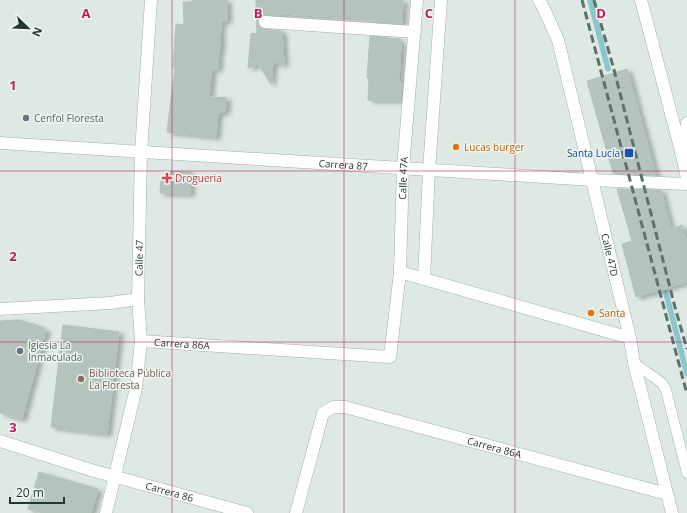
<svg xmlns="http://www.w3.org/2000/svg" width="687" height="513" font-family="'Open Sans',sans-serif">
<style>
.lines{fill:none;stroke-linecap:round;stroke-linejoin:round}
.stream{stroke:#89c7cb;stroke-width:5.5}
.building{fill:#b4c3bc;stroke:#b1c2b9;filter:url(#shadow)}
.service-casing{stroke:#a2b0a9;stroke-width:11}
.minor-casing{stroke:#a2b0a9;stroke-width:13}
.tertiary-casing{stroke:#a2b0a9;stroke-width:13}
.service{stroke:#fff;stroke-width:10}
.minor{stroke:#fff;stroke-width:12}
.tertiary{stroke:#fff;stroke-width:12}
.rail{stroke:#5b736a;stroke-width:3;stroke-dasharray:8 4;stroke-linecap:butt}
.grid{fill:none;stroke:#c2185b;stroke-width:1;stroke-opacity:0.55}
.worship-dot{fill:#6b7280;stroke:#eef6f1;stroke-width:1.5}
.food-dot{fill:#e8710a;stroke:#eef6f1;stroke-width:1.5}
.transit-dot{fill:#1a4fb4;stroke:#eef6f1;stroke-width:1.5}
.health-dot{fill:#e0444e;stroke:#eef6f1;stroke-width:1.5}
.education-dot{fill:#8d6e63;stroke:#eef6f1;stroke-width:1.5}
.labels{text-anchor:middle;stroke-width:3;stroke-linejoin:round;paint-order:stroke}
.worship-label{font-size:10px;fill:#5b616d;stroke:#eef6f1;text-anchor:start}
.food-label{font-size:10px;fill:#c56008;stroke:#eef6f1;text-anchor:start}
.transit-label{font-size:10px;fill:#164399;stroke:#eef6f1;text-anchor:end}
.street-label{font-size:10px;fill:#21372f;stroke:#eef6f1}
.health-label{font-size:10px;fill:#be3a42;stroke:#eef6f1;text-anchor:start}
.education-label{font-size:10px;fill:#785e54;stroke:#eef6f1;text-anchor:start}
.grid-label{font-size:13px;text-anchor:middle;font-weight:bold;fill:#c2185b;stroke:#eef6f1;stroke-width:3;stroke-linejoin:round;paint-order:stroke}
</style>
<defs>
<filter id="shadow"><feDropShadow dx="4.5" dy="2.5" stdDeviation="2" flood-color="#0004"/></filter>
</defs>
<rect width="100%" height="100%" fill="#dee9e3"/>
<g class="lines">
<g class="stream">
<polyline points="590,0 608,69"/>
<polyline points="666,293 687,374"/>
</g>
</g>
<g class="building">
<polygon points="192,0 227,0 227,21 221,21 220,50 219,50 218,69 212,69 209,97 227,98 225,112 218,113 216,137 167,132 175,67 173,67 176,24 184,25 183,2 192,2"/>
<polygon points="256,0 403,0 402,24 371,22 371,19 362,19 362,18 281,14 281,16 262,15 259,18 258,21 258,25 261,28 264,29 282,31 284,64 273,62 271,84 258,64 248,68 251,33 257,34"/>
<polygon points="370,36 400,39 400,44 401,44 399,81 402,82 401,100 368,100 369,78 367,78"/>
<polygon points="627,69 656,175 613,173 587,81"/>
<polygon points="171,171 191,172 190,194 160,193 161,179"/>
<polygon points="617,189 661,190 671,229 682,225 687,242 687,282 636,297 622,244 632,241"/>
<polygon points="19,320 37,325 46,330 22,419 0,413 0,321"/>
<polygon points="63,325 119,332 107,434 51,427"/>
<polygon points="39,472 98,489 91,513 43,513 28,509"/>
</g>
<g class="lines">
<g class="service-casing">
<polyline id="service" points="634,363 662,383 666,390 687,473"/>
</g>
<g class="minor-casing">
<g id="minor">
<polyline points="539,0 543,7 558,40 592,180"/>
<polyline points="641,0 682,155 687,178"/>
<polyline points="265,22 415,32"/>
<polyline points="683,150 687,123"/>
<polyline points="400,272 630,338"/>
<polyline points="424,279 429,170 441,0"/>
<polyline points="0,309 110,303 138,299"/>
<path id="s1" d="M141,341L390,357L400,272L403,168L417,0"/>
<path id="s2" d="M0,441L91,470L247,513"/>
<path id="s3" d="M106,513L136,388L141,341L138,299L141,152L151,0"/>
<path id="s4" d="M296,513L323,413L333,407H345L667,494"/>
</g>
</g>
<g class="tertiary-casing">
<g id="tertiary">
<path id="s5" d="M0,143L592,180L687,184"/>
<path id="s6" d="M592,180L630,338L634,363L672,513"/>
</g>
</g>
<use href="#service" class="service"/>
<use href="#minor" class="minor"/>
<use href="#tertiary" class="tertiary"/>
<g class="rail">
<polyline points="582,0 687,394"/>
<polyline points="594,0 613,66 676,311 687,349"/>
</g>
</g>
<path class="grid" d="M172,0V513M344,0V513M515,0V513M0,171H687M0,342H687"/>
<g class="worship-dot">
<circle cx="26" cy="118" r="4"/>
<circle cx="20" cy="351" r="4"/>
</g>
<g class="food-dot">
<circle cx="456" cy="147" r="4"/>
<circle cx="591" cy="313" r="4"/>
</g>
<rect class="transit-dot" x="624" y="148" width="10" height="10" rx="2"/>
<path class="health-dot" d="M165 172h4v4h4v4h-4v4h-4v-4h-4v-4h4z"/>
<circle class="education-dot" cx="81" cy="379" r="4"/>
<g class="labels">
<g class="worship-label">
<text x="34" y="122">Cenfol Floresta</text>
<text x="28" y="349">Iglesia La<tspan x="28" dy="12">Inmaculada</tspan></text>
</g>
<g class="food-label">
<text x="464" y="151">Lucas burger</text>
<text x="599" y="317">Santa</text>
</g>
<g class="transit-label">
<text x="620" y="157">Santa Lucía</text>
</g>
<g class="street-label">
<text dy="4" stroke="none"><textPath href="#s5" startOffset="344">Carrera 87</textPath></text>
<text dy="4" stroke="none"><textPath href="#s1" startOffset="429">Calle 47A</textPath></text>
<text dy="4" stroke="none"><textPath href="#s6" startOffset="77">Calle 47D</textPath></text>
<text dy="4" stroke="none"><textPath href="#s3" startOffset="259">Calle 47</textPath></text>
<text dy="4" stroke="none"><textPath href="#s1" startOffset="41">Carrera 86A</textPath></text>
<text dy="4" stroke="none"><textPath href="#s4" startOffset="282">Carrera 86A</textPath></text>
<text dy="4" stroke="none"><textPath href="#s2" startOffset="177">Carrera 86</textPath></text>
</g>
<g class="health-label">
<text x="175" y="182">Drogueria</text>
</g>
<g class="education-label">
<text x="89" y="377">Biblioteca Pública<tspan x="89" dy="12">La Floresta</tspan></text>
</g>
</g>
<g class="grid-label">
<text x="86" y="18">A</text>
<text x="258" y="18">B</text>
<text x="429" y="18">C</text>
<text x="601" y="18">D</text>
<text x="13" y="90">1</text>
<text x="13" y="261">2</text>
<text x="13" y="432">3</text>
</g>
<g transform="translate(28 28) rotate(113)" stroke="#eef6f1" stroke-width="3" paint-order="stroke">
<path d="M0-3L7 15L0 10L-7 15Z" fill="#21372f"/>
<text y="-6" font-size="11" font-weight="bold" text-anchor="middle" fill="#21372f">N</text>
</g>
<path d="M10 497v6h54v-6" fill="none" stroke="#21372f" stroke-width="2"/>
<text x="16" y="497" font-size="12" fill="#21372f" stroke="#eef6f1" stroke-width="3" paint-order="stroke">20 m</text>
</svg>
